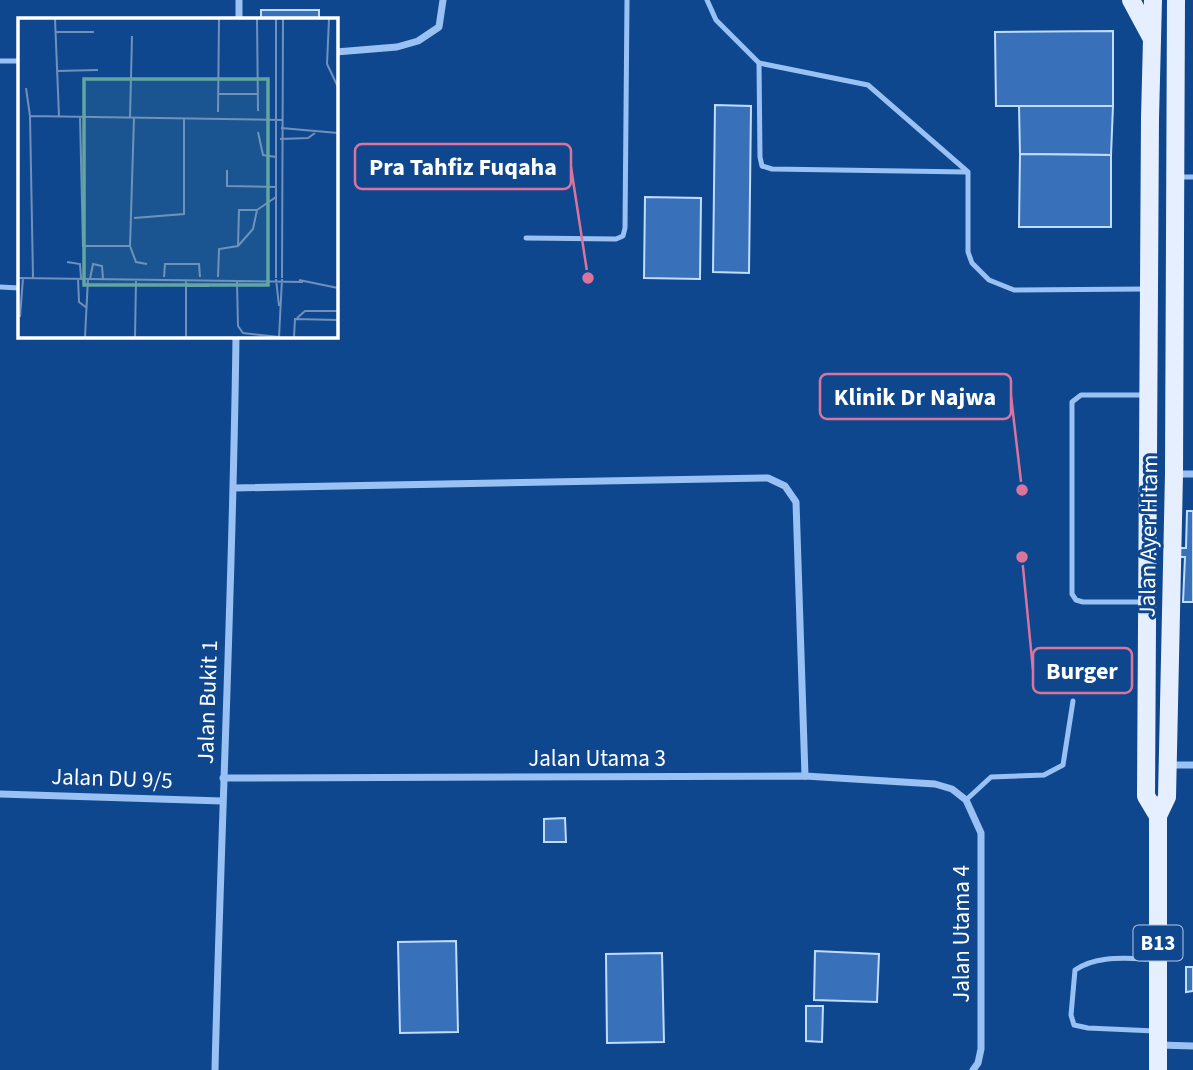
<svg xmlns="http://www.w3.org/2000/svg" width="1193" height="1070" font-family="'Source Sans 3',sans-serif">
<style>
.building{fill:#3871b9;stroke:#c0dcfe;stroke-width:2}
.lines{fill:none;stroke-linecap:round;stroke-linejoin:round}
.lane{stroke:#99c1f3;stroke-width:5}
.street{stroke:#99c1f3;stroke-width:7}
.primary{stroke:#e5efff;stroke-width:18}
.labels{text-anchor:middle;stroke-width:6;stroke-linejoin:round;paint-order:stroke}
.shield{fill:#0f478f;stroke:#b7c8dd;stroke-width:2}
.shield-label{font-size:21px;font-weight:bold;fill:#fff}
.street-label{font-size:23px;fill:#fff;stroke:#0f478f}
.inset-road{fill:none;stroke:#6f91bc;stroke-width:2}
.view{fill:#63a6a1;fill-opacity:0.15;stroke:#63a6a1;stroke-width:3.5}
.inset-edge{fill:none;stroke:#fff;stroke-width:3.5}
.leader{fill:none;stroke:#da749d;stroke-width:2.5}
.callout-dot{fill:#da749d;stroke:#0f478f;stroke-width:2.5}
.callout{fill:#0f478f;stroke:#da749d;stroke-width:2.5}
.callout-label{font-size:24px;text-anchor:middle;font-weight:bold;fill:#fff}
</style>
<rect width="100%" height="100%" fill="#0f478f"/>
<g class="building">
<rect x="261" y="10" width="58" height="9"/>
<polygon points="1113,31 1113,106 996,106 995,32"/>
<polygon points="715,105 751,106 749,273 713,272"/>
<polygon points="1019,106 1113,106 1111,155 1020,154"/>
<polygon points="1020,154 1111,155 1111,227 1019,227"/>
<polygon points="645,197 701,198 700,279 644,278"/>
<polygon points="1187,511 1193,511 1193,602 1183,602 1185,557 1179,557 1180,548 1186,548"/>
<polygon points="565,818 566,842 544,842 544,819"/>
<polygon points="456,941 458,1032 400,1033 398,942"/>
<polygon points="815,951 879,954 877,1002 814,1000"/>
<polygon points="662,953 664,1042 607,1043 606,954"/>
<polygon points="1186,967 1193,967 1193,991 1186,992"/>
<polygon points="806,1006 823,1006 822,1042 806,1041"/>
</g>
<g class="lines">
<g class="lane">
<polyline points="707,0 716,20 759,63 868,85 968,172 968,252 972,263 989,280 1014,290 1146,289"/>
<polyline points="0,61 19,61"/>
<polyline points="759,63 760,157 762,166 772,169 967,172"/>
<polyline points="1179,177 1193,177"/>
<polyline points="526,238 616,239 623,236 625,228 627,0"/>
<polyline points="0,287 19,288"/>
<polyline points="1144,602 1083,602 1076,600 1072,594 1072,402 1081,395 1145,395"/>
<polyline points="966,800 991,777 1044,775 1063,765 1073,701"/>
<path d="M1155,1031L1088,1028L1074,1025L1071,1015L1075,970C1098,954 1129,959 1156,959"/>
</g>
<g class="street">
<polyline points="239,19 239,0"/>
<polyline points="336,52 397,47 418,41 439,27 443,0"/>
<polyline points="1174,474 1193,474"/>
<polyline points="234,488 768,478 785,486 796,502 805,776"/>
<polyline points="1168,765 1193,765"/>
<polyline points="223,778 805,776 935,784 952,789 966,800 981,833 981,1049 978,1063 973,1070"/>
<polyline points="0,794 222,801"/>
<polyline points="1159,1045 1193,1046"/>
<path d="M215,1070C221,825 233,581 236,336"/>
</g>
<g class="primary">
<polyline points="1131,0 1152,39"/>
<polyline points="1153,0 1150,118 1146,796 1158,816"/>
<polyline points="1158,1070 1158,816 1167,797 1174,474 1176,0"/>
</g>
</g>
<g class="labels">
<rect class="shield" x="1133.5" y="925.5" width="49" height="35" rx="5"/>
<g class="shield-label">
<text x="1158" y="950">B13</text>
</g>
<g class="street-label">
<text transform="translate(1148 536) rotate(-89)" y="8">Jalan Ayer Hitam</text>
<text transform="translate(207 702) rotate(-88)" y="8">Jalan Bukit 1</text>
<text x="597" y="766">Jalan Utama 3</text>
<text transform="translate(112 778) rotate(2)" y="8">Jalan DU 9/5</text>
<text transform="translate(961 934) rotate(-90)" y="8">Jalan Utama 4</text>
</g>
</g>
<g transform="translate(18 18)">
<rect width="320" height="320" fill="#0f478f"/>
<path class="inset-road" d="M37,1L41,98M239,1L240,93M258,1V260M311,1L309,46L320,69M38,14H76M39,53L80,52M8,70L12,98M200,76H239M200,94L201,1M62,98L65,228H112M112,99L114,18M263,110L320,115M240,114L245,137L258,139M262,121L290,120L297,115M209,152V168L258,169M116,200L166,196V101M112,228L116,100M112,228L118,244L129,246M220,228L221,192H239M49,244L62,246L63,260M146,259L147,246H181L182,259M200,259L201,231L220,228L235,211L239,192L258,179M0,260L285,264M15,260L12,98L265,102M60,260L61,284L69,290M264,260L265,1M72,261L75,246L84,248L85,261M258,261L261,288M281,262L320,270M168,263V319M219,264L220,308L225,315L261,319M168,268H191M2,299L5,260M279,300L287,293H320M67,319L70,261M117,319L118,262M261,319L264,261M276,319L277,301L320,302"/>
<path class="view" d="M66,61H250V267H66Z"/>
<rect width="320" height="320" class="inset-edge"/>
</g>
<path class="leader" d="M588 278L571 167M1022 490L1011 396M1022 557L1033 670"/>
<g class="callout-dot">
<circle cx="588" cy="278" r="7"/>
<circle cx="1022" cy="490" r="7"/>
<circle cx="1022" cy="557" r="7"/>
</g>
<g class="callout">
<rect x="355" y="144" width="216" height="45" rx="7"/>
<rect x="820" y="374" width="191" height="45" rx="7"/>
<rect x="1033" y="648" width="99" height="45" rx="7"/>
</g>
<g class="callout-label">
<text x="463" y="175">Pra Tahfiz Fuqaha</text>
<text x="915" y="405">Klinik Dr Najwa</text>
<text x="1082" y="679">Burger</text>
</g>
</svg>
